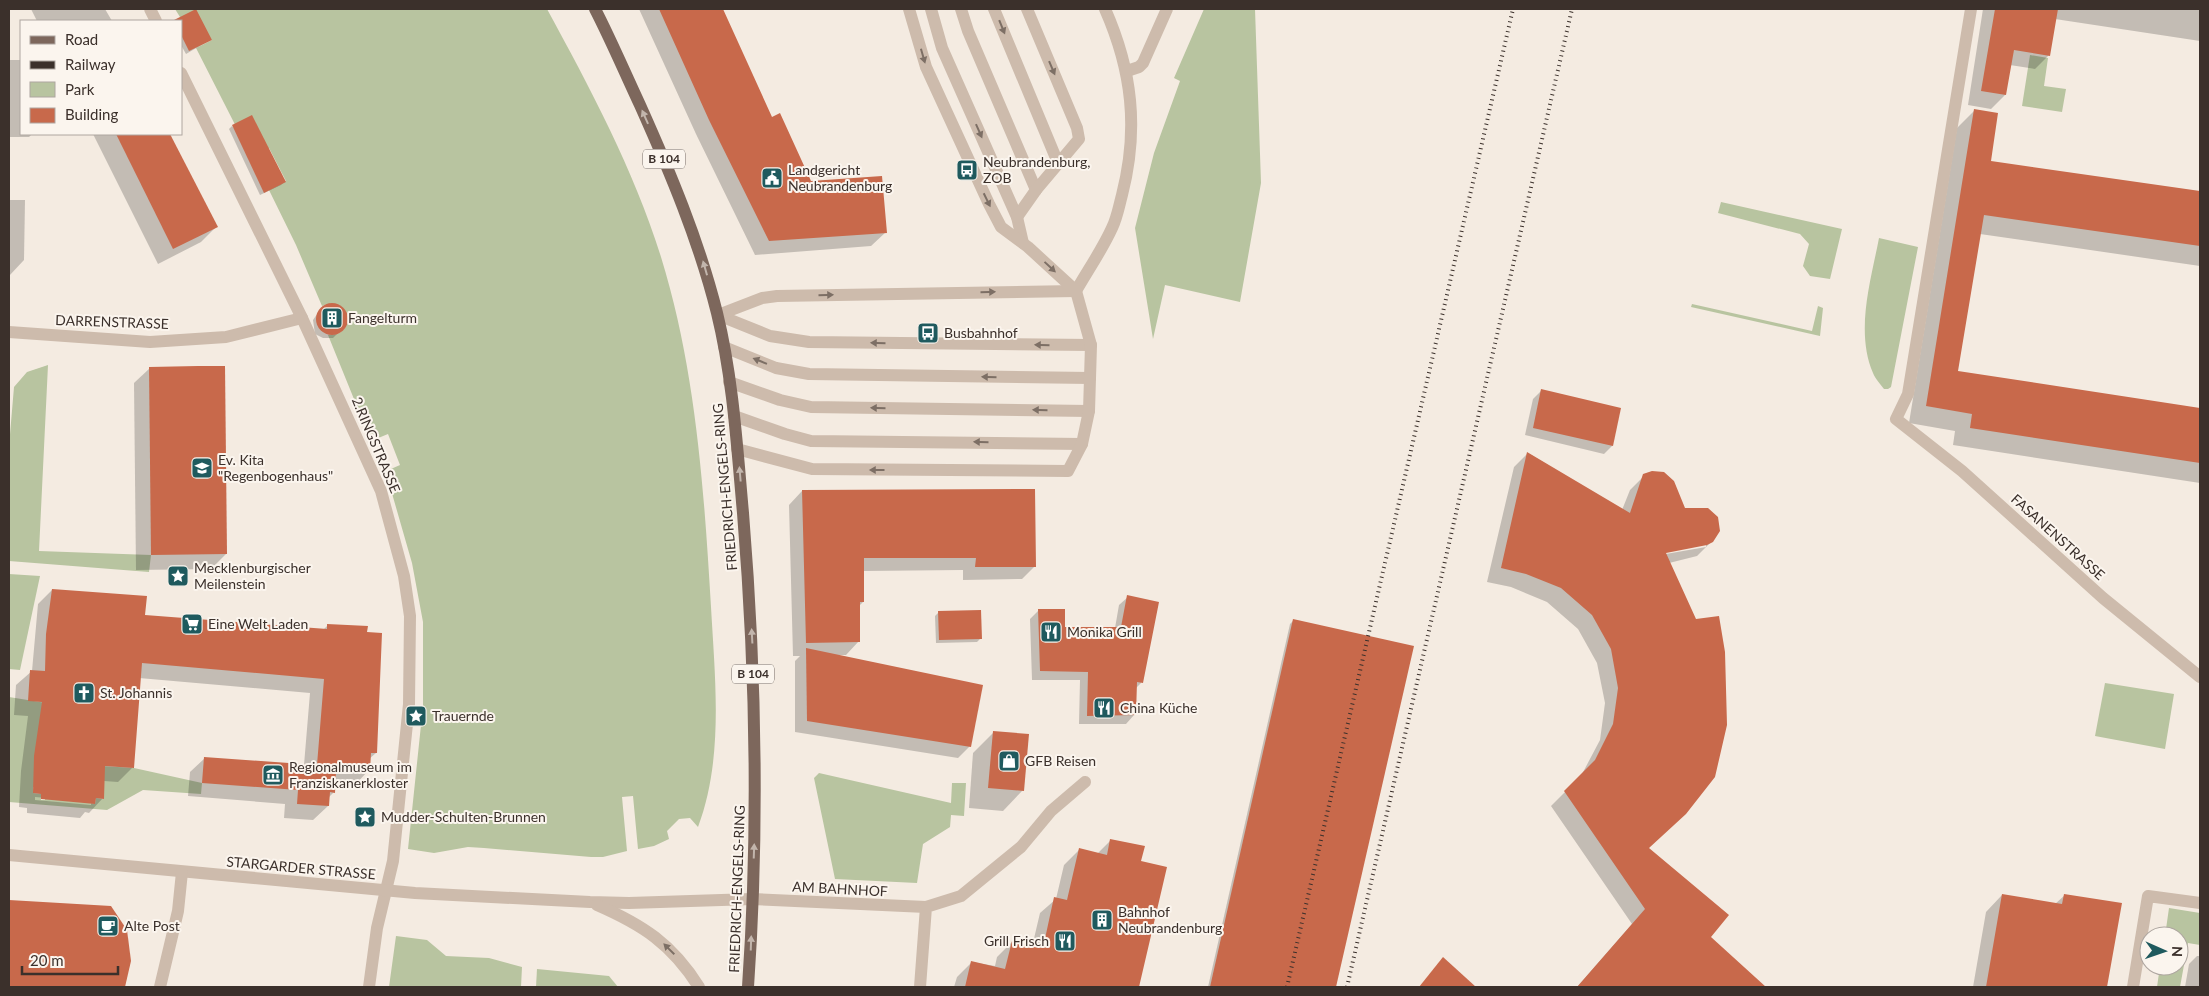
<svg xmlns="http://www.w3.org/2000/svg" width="2209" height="996" font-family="Lato,sans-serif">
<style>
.green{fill:#b8c4a0}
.shadow{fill:#0003;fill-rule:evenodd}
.building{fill:#c8694b}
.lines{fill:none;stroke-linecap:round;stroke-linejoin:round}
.minor{stroke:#cdbbac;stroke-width:12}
.major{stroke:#7d675c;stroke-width:12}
.rail{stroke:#3b302b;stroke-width:4;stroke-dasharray:1 4;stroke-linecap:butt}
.oneway{fill:#7d6f65}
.oneway2{fill:#c2b5ac}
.labels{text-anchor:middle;stroke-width:4;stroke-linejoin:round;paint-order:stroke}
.shield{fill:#fbf5ee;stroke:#756b66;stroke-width:1}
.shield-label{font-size:12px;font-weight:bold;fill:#3b302b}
.poi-label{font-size:14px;fill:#3b302b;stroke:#fbf5ee;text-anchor:start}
.street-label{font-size:14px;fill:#3b302b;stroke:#fbf5ee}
</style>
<rect width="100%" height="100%" fill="#f4ebe1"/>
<g class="green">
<path d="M175,9H547C590,88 634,170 661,257C696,370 704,490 711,607C715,679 724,758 698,827L690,818L679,819L667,831L669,839L654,846L638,849L633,796L622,797L627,851L603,857H591L484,848L468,847L434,853L408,849L423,706V622L412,563L391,490L384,472L400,465L388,434L371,441L328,335C340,336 348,329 348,316C343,304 333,301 322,306L296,245L269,190L286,181L269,148L251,156L196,48L212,40L180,17Z"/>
<polygon points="1204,9 1255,9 1261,183 1240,302 1165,285 1153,339 1135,228 1154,153 1180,81 1174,78"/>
<polygon points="2030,55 2048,58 2044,86 2066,89 2062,112 2022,106"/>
<polygon points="1721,202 1842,229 1830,279 1810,276 1803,266 1809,244 1800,234 1718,213"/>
<path d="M1879,238L1918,247L1891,387L1888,389H1884C1880,384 1875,378 1873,373C1855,331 1871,280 1879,238Z"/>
<polygon points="1692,304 1812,331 1818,306 1823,308 1820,336 1691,307"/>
<polygon points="48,365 39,551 151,555 149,572 9,561 9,446 14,387 27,372"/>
<polygon points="9,574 40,576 20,670 9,669"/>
<polygon points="2105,683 2174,694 2165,749 2095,736"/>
<polygon points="9,697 46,703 39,788 33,787 33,793 41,794 41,800 45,800 45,794 95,804 96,798 104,799 104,793 99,793 101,766 134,768 202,783 201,794 143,790 107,810 9,802"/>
<polygon points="819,773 951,803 952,783 966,783 964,816 951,815 950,827 923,844 917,883 835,879 814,778"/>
<polygon points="2169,908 2200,913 2200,945 2188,943 2180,987 2157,987 2160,966 2179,966 2179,936 2165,936"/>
<polygon points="396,936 427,940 446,956 489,958 522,967 521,987 389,987"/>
<polygon points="537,969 609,976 618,987 536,987"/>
</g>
<g class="shadow">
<polygon points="31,9 105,9 112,21 37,21"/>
<polygon points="639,9 721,9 771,118 810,182 886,232 871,246 755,255 696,134"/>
<polygon points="1983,9 2200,9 2200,41 2055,19 2049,55 2035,69 2010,65 2005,95 1991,109 1968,105"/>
<polygon points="195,11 210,40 186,54 181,45 181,21 175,21"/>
<polygon points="9,60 21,60 21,134 32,134 29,137 9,137"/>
<polygon points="1975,110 1989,162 2200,192 2200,266 1980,234 1957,372 2200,409 2200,483 1953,445 1955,431 1909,423 1957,128"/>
<polygon points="232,126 284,182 281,185 260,195 229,129"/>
<polygon points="93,134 169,134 216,227 201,242 158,264"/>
<polygon points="9,200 25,200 24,260 9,276"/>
<polygon points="332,304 337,305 345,312 346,322 345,326 333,338 323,338 315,334 313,320 322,307"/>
<polygon points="150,368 226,554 211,569 136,570 134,383"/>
<polygon points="1541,391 1619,409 1612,446 1604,454 1525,435 1533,399"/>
<path d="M1528,453L1622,510L1630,490L1644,476L1684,509L1712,541L1697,556L1669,563L1648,849L1710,937L1743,968L1759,987H1577L1632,924L1551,806L1581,776L1600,740L1605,703L1597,663L1578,629L1547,602L1511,587L1487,582L1514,467ZM1706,544V547L1660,555L1659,553Z"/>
<polygon points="802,491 1035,566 1022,579 963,580 963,570 863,571 863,602 858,607 859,641 846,655 838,655 970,746 958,758 795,732 795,661 800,656 793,656 789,505"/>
<path d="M52,590L144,616L323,630L328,625L376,753L369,759L368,771L354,786H334V792L328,798V806L313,820L284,818L285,804L188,796L190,772L205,758L304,765L310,693L139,678L132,768L118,782L104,781L103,798L89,813L85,812L80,818L27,813V808L19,807L21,771L28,716L14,715L16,685L32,671L38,604ZM35,797L91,802V805L35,800Z"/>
<polygon points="1128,597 1141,683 1135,689 1134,715 1126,724 1079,724 1080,680 1032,680 1030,619 1039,610 1064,628 1115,628 1119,605"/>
<polygon points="939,612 981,638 977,642 936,643 935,616"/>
<polygon points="1294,620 1412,647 1334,987 1208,987 1290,624"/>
<polygon points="994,732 1023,790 1003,811 969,808 973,753"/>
<polygon points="1111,840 1140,862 1165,868 1138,987 954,987 957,977 972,962 995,966 997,957 1012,942 1032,947 1040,913 1056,899 1064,865 1079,850 1097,854"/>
<polygon points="2002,895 2055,904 2065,895 2120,904 2106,987 1973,987 1986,912"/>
<polygon points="9,902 110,908 130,961 124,987 9,987"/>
<polygon points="2197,956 2200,956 2200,987 2185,987 2189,964"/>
</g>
<g class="building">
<polygon points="196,9 212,40 189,51 181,35 181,21 174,20"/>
<polygon points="659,9 723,9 772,117 780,113 811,181 882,176 887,233 769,241 709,120"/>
<polygon points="1995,9 2058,9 2050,56 2014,50 2006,95 1981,91"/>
<polygon points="1974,109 1998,113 1991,161 2200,191 2200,246 1984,215 1958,371 2200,408 2200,463 1970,428 1972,414 1926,406"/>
<polygon points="252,115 286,182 264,193 232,125"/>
<polygon points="116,134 170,134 218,227 173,249"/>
<circle cx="332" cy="319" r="16"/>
<polygon points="198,366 225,366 227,554 151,555 149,367"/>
<polygon points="1541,389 1621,408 1613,446 1533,428"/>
<polygon points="1527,452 1630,513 1643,474 1652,471 1664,472 1674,481 1685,508 1708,508 1718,517 1720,531 1713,542 1707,545 1666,553 1696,619 1719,616 1725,652 1727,725 1715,777 1686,814 1649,848 1729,915 1711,937 1766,987 1577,987 1645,909 1564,791 1595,760 1613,724 1618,688 1611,649 1592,615 1561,588 1526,574 1501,568"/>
<polygon points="1035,489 1036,567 975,567 976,558 864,558 864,602 860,602 860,642 806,643 802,490"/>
<polygon points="52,589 147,596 145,615 327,629 327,624 368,626 367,632 382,633 377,753 371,753 370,772 336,772 335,793 330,792 329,806 297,804 298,790 202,783 204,757 317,765 324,679 142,663 134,768 105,766 104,799 96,798 95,804 41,799 41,794 33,793 34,756 42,702 28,701 30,670 45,671 46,634"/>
<polygon points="1127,595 1159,602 1143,683 1137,682 1136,715 1087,716 1088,672 1040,671 1038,609 1065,609 1065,627 1121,627"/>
<polygon points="981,610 982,639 939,640 938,611"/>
<polygon points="1293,619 1414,646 1336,987 1210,987"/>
<polygon points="806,648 983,685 971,747 807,721"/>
<polygon points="993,731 1029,734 1024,791 988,788"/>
<polygon points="1110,839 1145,846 1141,861 1167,867 1139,987 965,987 971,961 1005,969 1012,941 1043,948 1054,897 1067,900 1079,848 1107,855"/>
<polygon points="2002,894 2062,904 2064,894 2122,903 2107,987 1986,987"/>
<polygon points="9,900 111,906 127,930 131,961 125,987 9,987"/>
<polygon points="1443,957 1476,987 1419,987"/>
</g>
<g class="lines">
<g class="minor">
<polyline points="150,9 156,21"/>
<polyline points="931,9 942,48 1017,217 1023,243"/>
<polyline points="961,9 968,31 1036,190"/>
<polyline points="994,9 1058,163"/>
<polyline points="1971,9 1908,394 1896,419 1962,471 2103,598 2200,677"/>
<polyline points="1127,71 1139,67 1143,63 1167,9"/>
<polyline points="181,73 302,318 381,491 404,576 410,616 409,704 393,861 377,928 369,987"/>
<polyline points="1017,217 1036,190 1079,139 1077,128 1027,9"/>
<path d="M1076,291C1088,270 1102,250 1112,228C1117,218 1119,206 1122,195C1139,129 1132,70 1105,9"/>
<polyline points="718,315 770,336 809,342 1091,345"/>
<polyline points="718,315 762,298 777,296 1076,291"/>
<polyline points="9,332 150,342 226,337 302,318"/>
<polyline points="724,347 776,368 809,374 1090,378"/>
<polyline points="729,382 780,400 811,407 1089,411"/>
<polyline points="734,416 785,434 811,441 1082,444"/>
<polyline points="737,449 812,469 1068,471 1082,444 1089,411 1091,345 1076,291 1028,247 1001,227 989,204 926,67 909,9"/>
<polyline points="9,855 415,893 590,902 629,903 752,899 926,907"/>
<path d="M597,905C643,925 672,944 699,987"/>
<polyline points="160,987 178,911 182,872"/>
<polyline points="920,987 926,907 961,896 1021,847 1051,811 1085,782"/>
<polyline points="2133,987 2148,896 2200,903"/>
</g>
<path class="major" d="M595,9C611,40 625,73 640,105C670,172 699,241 717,313C733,378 737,447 743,513C756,671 759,829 748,987"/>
<g class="rail">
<polyline points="1287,987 1513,9"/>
<polyline points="1347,987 1572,9"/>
</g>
</g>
<defs><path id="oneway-solid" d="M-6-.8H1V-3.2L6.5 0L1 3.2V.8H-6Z" transform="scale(1.25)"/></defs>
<g class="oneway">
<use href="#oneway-solid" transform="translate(1002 27) rotate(68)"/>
<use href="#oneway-solid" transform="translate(923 56) rotate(74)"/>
<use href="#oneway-solid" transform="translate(1052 68) rotate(67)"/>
<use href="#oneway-solid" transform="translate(979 131) rotate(66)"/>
<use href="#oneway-solid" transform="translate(987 200) rotate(64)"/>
<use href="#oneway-solid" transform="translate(1050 267) rotate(43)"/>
<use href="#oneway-solid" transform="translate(988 292) rotate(-1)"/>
<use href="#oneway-solid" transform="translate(826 295) rotate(-1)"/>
<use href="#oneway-solid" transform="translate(878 343) rotate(-179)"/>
<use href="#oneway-solid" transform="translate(1042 345) rotate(-179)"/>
<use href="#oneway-solid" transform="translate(760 361) rotate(-158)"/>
<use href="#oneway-solid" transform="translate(989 377) rotate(-179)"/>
<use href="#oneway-solid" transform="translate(878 408) rotate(-179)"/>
<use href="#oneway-solid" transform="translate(1040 410) rotate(-179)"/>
<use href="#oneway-solid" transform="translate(981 442) rotate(-179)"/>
<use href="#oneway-solid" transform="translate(877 470) rotate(-180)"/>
<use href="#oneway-solid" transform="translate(669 949) rotate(-135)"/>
</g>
<g class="oneway2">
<use href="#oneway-solid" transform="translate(645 117) rotate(-114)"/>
<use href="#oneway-solid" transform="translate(705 268) rotate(-106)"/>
<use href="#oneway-solid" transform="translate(740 474) rotate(-95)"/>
<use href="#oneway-solid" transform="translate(752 636) rotate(-93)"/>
<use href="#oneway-solid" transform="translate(754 851) rotate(-88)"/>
<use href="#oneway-solid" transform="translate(751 943) rotate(-88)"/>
</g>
<defs>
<g id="bus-square" transform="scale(1.125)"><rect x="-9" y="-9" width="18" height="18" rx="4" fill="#1f5a5e" stroke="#fbf5ee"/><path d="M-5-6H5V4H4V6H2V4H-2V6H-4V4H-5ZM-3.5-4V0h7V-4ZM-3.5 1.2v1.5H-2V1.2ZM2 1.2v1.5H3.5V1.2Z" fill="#fff"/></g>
<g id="civic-square" transform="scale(1.125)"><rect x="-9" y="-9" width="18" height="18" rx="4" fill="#1f5a5e" stroke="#fbf5ee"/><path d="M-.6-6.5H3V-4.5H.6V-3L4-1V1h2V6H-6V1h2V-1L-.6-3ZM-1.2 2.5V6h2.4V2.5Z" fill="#fff"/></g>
<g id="building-square" transform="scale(1.125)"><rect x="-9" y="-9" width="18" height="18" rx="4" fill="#1f5a5e" stroke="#fbf5ee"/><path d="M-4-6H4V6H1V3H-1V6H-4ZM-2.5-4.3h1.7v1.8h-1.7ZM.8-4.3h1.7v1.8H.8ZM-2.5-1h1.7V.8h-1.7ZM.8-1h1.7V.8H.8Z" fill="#fff"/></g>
<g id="school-square" transform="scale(1.125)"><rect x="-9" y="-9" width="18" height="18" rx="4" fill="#1f5a5e" stroke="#fbf5ee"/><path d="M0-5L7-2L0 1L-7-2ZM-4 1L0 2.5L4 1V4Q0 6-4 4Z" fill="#fff"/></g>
<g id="sight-square" transform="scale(1.125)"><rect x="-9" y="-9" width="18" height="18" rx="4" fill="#1f5a5e" stroke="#fbf5ee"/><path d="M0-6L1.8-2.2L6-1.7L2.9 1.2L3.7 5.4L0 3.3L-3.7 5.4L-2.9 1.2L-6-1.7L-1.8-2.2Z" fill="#fff"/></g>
<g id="supermarket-square" transform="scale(1.125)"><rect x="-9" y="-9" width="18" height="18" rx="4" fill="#1f5a5e" stroke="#fbf5ee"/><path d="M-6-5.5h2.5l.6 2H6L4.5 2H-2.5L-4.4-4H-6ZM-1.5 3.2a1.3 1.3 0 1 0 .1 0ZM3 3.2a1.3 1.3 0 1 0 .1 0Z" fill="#fff"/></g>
<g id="restaurant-square" transform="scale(1.125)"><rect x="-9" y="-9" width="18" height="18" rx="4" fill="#1f5a5e" stroke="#fbf5ee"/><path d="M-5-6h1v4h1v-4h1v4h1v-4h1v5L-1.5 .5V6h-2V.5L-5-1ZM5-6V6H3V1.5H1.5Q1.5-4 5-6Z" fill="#fff"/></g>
<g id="church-square" transform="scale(1.125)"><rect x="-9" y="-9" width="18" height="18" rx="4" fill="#1f5a5e" stroke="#fbf5ee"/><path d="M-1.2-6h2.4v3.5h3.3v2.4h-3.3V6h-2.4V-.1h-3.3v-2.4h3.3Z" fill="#fff"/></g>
<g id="shop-square" transform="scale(1.125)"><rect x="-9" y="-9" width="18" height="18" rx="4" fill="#1f5a5e" stroke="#fbf5ee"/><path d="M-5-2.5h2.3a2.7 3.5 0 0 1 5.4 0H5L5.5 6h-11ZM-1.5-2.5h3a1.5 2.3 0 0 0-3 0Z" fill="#fff"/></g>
<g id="museum-square" transform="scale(1.125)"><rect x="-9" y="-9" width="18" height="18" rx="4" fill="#1f5a5e" stroke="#fbf5ee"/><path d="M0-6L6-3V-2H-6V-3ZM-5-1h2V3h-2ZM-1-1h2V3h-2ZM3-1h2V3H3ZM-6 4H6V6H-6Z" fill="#fff"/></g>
<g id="cafe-square" transform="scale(1.125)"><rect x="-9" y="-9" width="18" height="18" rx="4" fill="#1f5a5e" stroke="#fbf5ee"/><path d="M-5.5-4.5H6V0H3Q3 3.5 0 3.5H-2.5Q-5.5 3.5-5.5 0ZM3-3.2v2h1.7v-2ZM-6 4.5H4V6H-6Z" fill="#fff"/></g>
</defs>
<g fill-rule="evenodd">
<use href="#bus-square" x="967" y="170"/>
<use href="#civic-square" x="772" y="178"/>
<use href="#building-square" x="332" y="318"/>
<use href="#bus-square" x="928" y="333"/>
<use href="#school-square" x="202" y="468"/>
<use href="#sight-square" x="178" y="576"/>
<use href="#supermarket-square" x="192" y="624"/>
<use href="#restaurant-square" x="1051" y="632"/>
<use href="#church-square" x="84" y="693"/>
<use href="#restaurant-square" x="1104" y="708"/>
<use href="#sight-square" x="416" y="716"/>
<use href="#shop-square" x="1009" y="761"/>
<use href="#museum-square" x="273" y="775"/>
<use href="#sight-square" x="365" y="817"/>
<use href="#building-square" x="1102" y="920"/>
<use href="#cafe-square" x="108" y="926"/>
<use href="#restaurant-square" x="1065" y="941"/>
</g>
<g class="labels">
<g class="shield">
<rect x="643" y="149.5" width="42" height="19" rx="4"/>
<rect x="732" y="664.5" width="42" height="19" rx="4"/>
</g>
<g class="shield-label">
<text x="664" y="163">B 104</text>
<text x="753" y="678">B 104</text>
</g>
<g class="poi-label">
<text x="983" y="167">Neubrandenburg,<tspan x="983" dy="16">ZOB</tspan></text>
<text x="788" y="175">Landgericht<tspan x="788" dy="16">Neubrandenburg</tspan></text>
<text x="348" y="323">Fangelturm</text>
<text x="944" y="338">Busbahnhof</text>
<text x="218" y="465">Ev. Kita<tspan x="218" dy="16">"Regenbogenhaus"</tspan></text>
<text x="194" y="573">Mecklenburgischer<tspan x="194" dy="16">Meilenstein</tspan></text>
<text x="208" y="629">Eine Welt Laden</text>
<text x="1067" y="637">Monika Grill</text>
<text x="100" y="698">St. Johannis</text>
<text x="1120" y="713">China Küche</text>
<text x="432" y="721">Trauernde</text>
<text x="1025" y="766">GFB Reisen</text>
<text x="289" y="772">Regionalmuseum im<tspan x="289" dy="16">Franziskanerkloster</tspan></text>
<text x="381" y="822">Mudder-Schulten-Brunnen</text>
<text x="1118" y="917">Bahnhof<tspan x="1118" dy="16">Neubrandenburg</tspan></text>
<text x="124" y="931">Alte Post</text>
<text x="1049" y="946" text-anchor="end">Grill Frisch</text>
</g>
<g class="street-label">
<text transform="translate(112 322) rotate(2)" y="5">DARRENSTRASSE</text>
<text transform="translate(376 445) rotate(67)" y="5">2.RINGSTRASSE</text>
<text transform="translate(725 487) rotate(-95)" y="5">FRIEDRICH-ENGELS-RING</text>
<text transform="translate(2058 537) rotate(42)" y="5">FASANENSTRASSE</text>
<text transform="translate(301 868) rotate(5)" y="5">STARGARDER STRASSE</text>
<text transform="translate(737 889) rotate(-88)" y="5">FRIEDRICH-ENGELS-RING</text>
<text transform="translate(840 889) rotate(3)" y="5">AM BAHNHOF</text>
</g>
</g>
<rect width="2209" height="996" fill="none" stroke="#3b302b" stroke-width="20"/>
<rect x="20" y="20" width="162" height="115" fill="#fbf5ee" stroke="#aea6a0"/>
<rect x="30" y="36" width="25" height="8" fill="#7d675c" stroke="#aea6a0"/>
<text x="65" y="45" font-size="15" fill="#3b302b">Road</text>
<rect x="30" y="61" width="25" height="8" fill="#3b302b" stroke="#aea6a0"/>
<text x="65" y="70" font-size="15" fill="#3b302b">Railway</text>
<rect x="30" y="82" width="25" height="15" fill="#b8c4a0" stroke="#aea6a0"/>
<text x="65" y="95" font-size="15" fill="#3b302b">Park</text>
<rect x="30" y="108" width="25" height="15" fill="#c8694b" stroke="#aea6a0"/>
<text x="65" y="120" font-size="15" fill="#3b302b">Building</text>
<g transform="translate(2164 951) rotate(92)"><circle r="24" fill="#fbf5ee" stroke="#aea6a0"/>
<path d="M0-4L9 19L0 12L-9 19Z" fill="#1f5a5e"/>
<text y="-8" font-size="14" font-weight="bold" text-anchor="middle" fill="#3b302b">N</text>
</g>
<path d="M22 966v8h96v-8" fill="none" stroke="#3b302b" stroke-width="2.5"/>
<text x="30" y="966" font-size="15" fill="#3b302b" stroke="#fbf5ee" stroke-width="4" paint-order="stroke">20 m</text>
</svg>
